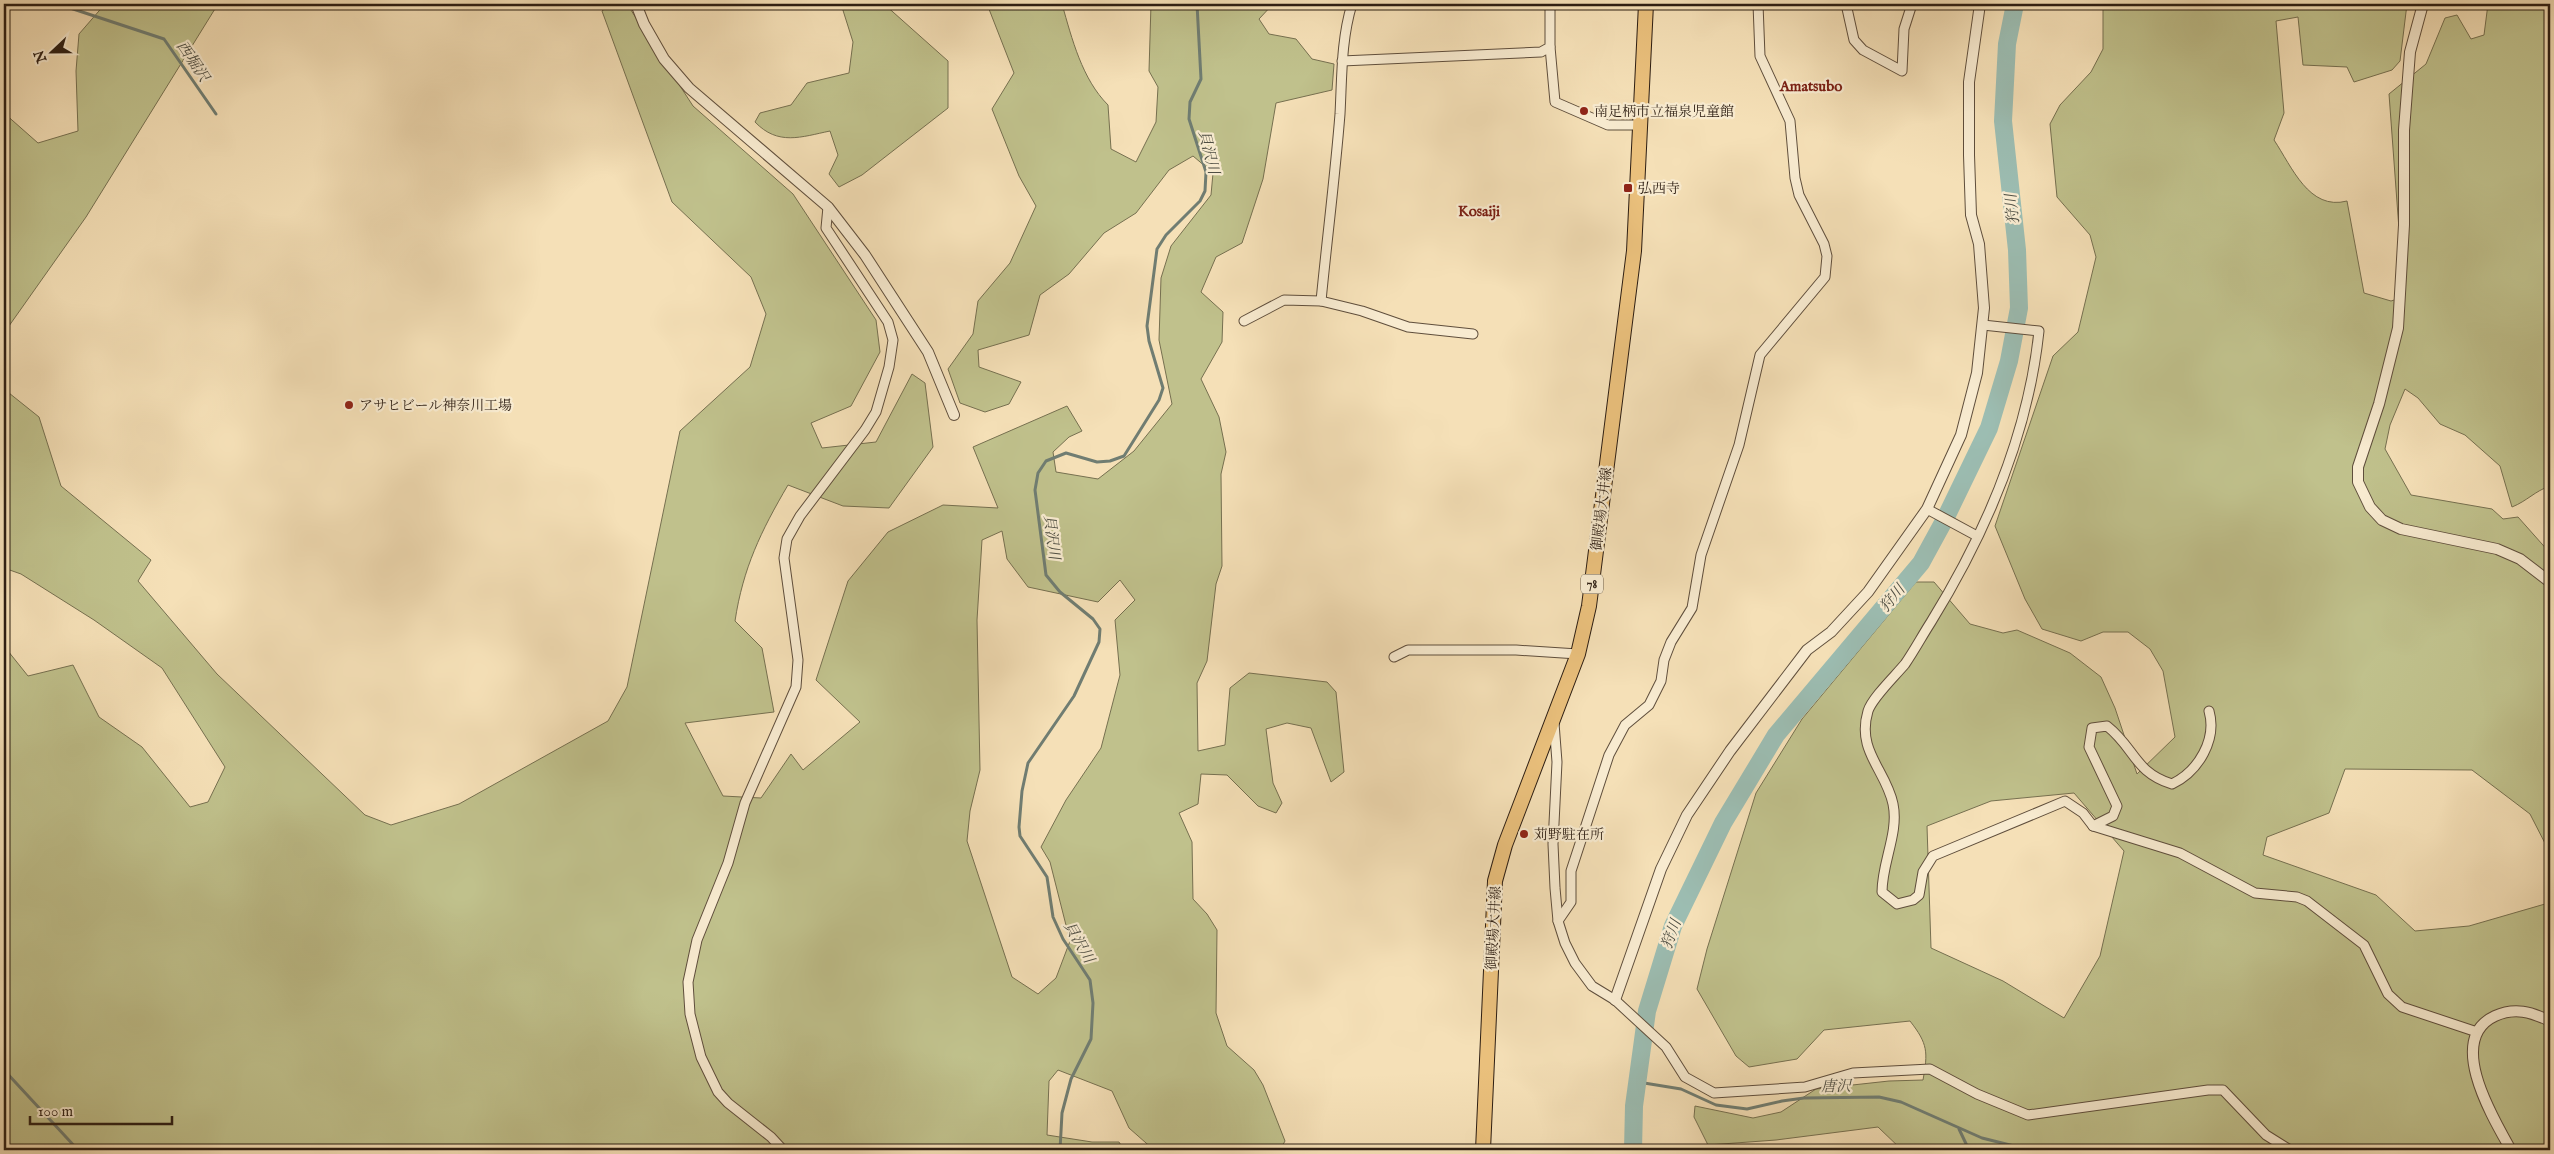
<svg xmlns="http://www.w3.org/2000/svg" width="2554" height="1154" font-family="'IM FELL English','Noto Serif JP',serif">
<style>
.green{fill:#c0c18c;stroke:#767050;fill-rule:evenodd}
.lines{fill:none;stroke-linecap:round;stroke-linejoin:round}
.stream{stroke:#707d72;stroke-width:3}
.river{stroke:#9cbdb2;stroke-width:18}
.minor-casing{stroke:#5f4e3c;stroke-width:11}
.tertiary-casing{stroke:#5f4e3c;stroke-width:12}
.primary-casing{stroke:#2d1e13;stroke-width:16}
.minor{stroke:#f8ebd0;stroke-width:9}
.tertiary{stroke:#f8ebd0;stroke-width:10}
.primary{stroke:#eac07c;stroke-width:14}
.poi-dot{fill:#8f2418;stroke:#f8ebd0;stroke-width:2}
.labels{text-anchor:middle;stroke-width:4.5;stroke-linejoin:round;paint-order:stroke}
.shield{fill:#f8ebd0;stroke:#6a5c4c;stroke-width:1}
.shield-label{font-size:12px;font-weight:bold;fill:#2d1e13}
.poi-label{font-size:14px;fill:#2d1e13;stroke:#f8ebd0;text-anchor:start}
.street-label{font-size:14px;fill:#2d1e13;stroke:#f8ebd0}
.water-label{font-size:15px;font-style:italic;fill:#4e4e43;stroke:#f8ebd0}
.neighbourhood-label{font-size:15px;font-weight:bold;fill:#7a1f14;stroke:#f8ebd0}
</style>
<rect width="100%" height="100%" fill="#f5e0b7"/>
<filter id="stains"><feTurbulence type="fractalNoise" baseFrequency=".004" numOctaves="4"/><feColorMatrix values="0 0 0 0 .2 0 0 0 0 .09 0 0 0 0 .02 0 0 0 .5 -.17"/></filter>
<radialGradient id="worn" r=".72"><stop offset=".6" stop-color="#630" stop-opacity="0"/><stop offset="1" stop-color="#630" stop-opacity=".3"/></radialGradient>
<g class="green">
<polygon points="105,4 218,4 86,217 4,333 4,113 38,143 78,131 76,71 79,34"/>
<path d="M611,4H627L693,106L793,194L876,320L880,352L851,406L811,423L822,448L876,442L912,374L925,383L933,447L889,508L843,506L788,485C761,531 743,568 735,621L762,648L774,712L685,723L723,796L761,798L791,754L803,770L860,722L816,680L848,581L888,532L943,505L998,508L973,447L1067,406L1082,431L1069,437L1053,452L1056,472L1098,479L1134,451L1172,404L1159,340L1161,278L1171,246L1211,195L1213,173L1193,156L1169,170L1136,213L1104,233L1069,274L1040,295L1029,335L978,350L979,367L1021,382L1009,404L985,412L960,403L948,369L973,334L978,301L1010,263L1036,206L1019,176L992,109L1014,73L987,4H1062C1072,39 1082,79 1108,105L1111,149L1136,162L1156,122L1158,87L1149,71L1151,4H1273L1259,19L1269,34L1296,39L1312,59L1334,64L1332,90L1276,103L1263,179L1242,243L1216,257L1201,292L1223,312L1222,342L1201,379L1219,417L1226,452L1221,474L1222,566L1216,584L1207,661L1197,683L1198,751L1225,745L1230,688L1249,673L1327,682L1336,692L1344,772L1331,782L1311,728L1287,723L1266,729L1273,783L1282,803L1276,813L1258,806L1227,775L1201,774L1198,804L1179,813L1192,842L1193,899L1207,914L1217,930L1216,1013L1227,1046L1254,1070L1263,1085L1285,1141L1280,1150H1154L1129,1128L1112,1091L1058,1070L1049,1081L1047,1135L1092,1142H1119L1124,1150H9L4,1141V646L28,676L73,665L99,717L142,747L190,807L208,802L225,767L162,668L94,620L21,574L4,568V389L39,417L61,486L151,560L138,581L217,674L365,815L391,825L459,804L608,721L627,687L680,431L750,367L766,314L751,277L672,202L602,11ZM1002,531L1007,559L1028,587L1098,602L1120,580L1135,600L1115,620L1120,675L1101,748L1066,800L1041,847L1050,862L1070,941L1056,978L1038,994L1012,977L967,841L970,811L980,770L977,620L982,540Z"/>
<path d="M841,4H884L948,61V108L862,175L839,187L829,174L838,155L830,131C801,137 778,146 755,122L760,113L791,105L807,83L849,73L853,42Z"/>
<path d="M2103,4H2407L2400,61L2392,70L2354,82L2347,67L2303,65L2298,17L2276,21L2284,113L2274,140C2292,167 2309,211 2347,201L2364,293L2391,301L2404,297L2389,94L2426,64L2445,18L2457,15L2471,39L2484,35L2488,4H2550V486C2535,491 2527,501 2512,507L2500,466L2465,435L2440,424L2418,398L2405,389L2390,425L2385,449L2411,495L2492,509L2503,519L2518,517L2550,553V853L2530,814L2472,770L2345,769L2329,813L2267,837L2263,855L2376,895L2415,931L2469,926L2545,904L2550,865V1150H1902L1878,1127L1776,1140L1708,1145L1694,1117L1695,1106L1753,1118L1781,1112L1816,1089L1889,1081L1923,1080C1928,1052 1928,1044 1910,1021L1824,1030L1797,1059L1749,1067L1736,1056L1697,989L1707,949L1756,793L1802,719L1916,582H1934L1970,624L2003,633L2017,630L2070,653L2101,677L2115,708L2137,774L2175,737L2163,671L2150,649L2128,632H2103L2081,641L2042,629L2025,599L1995,526L2053,356L2078,332L2096,257L2090,235L2057,197L2050,124L2060,105L2091,72L2103,49ZM2074,793L2124,851L2100,956L2064,1018L2003,981L1931,948L1927,826L1991,801Z"/>
</g>
<g class="lines">
<g class="stream">
<polyline points="58,4 164,39 216,114"/>
<polyline points="4,1070 78,1150"/>
<polyline points="1638,1082 1681,1089 1716,1105 1747,1109 1782,1101 1804,1098 1879,1097 1901,1102 1982,1138 2030,1150"/>
<polyline points="1959,1129 1969,1150"/>
<polyline points="1060,1150 1062,1113 1071,1079 1091,1039 1093,1003 1090,980 1063,939 1053,917 1047,877 1020,836 1019,827 1022,791 1028,763 1074,696 1099,642 1100,629 1093,619 1060,592 1046,575 1035,490 1038,473 1046,461 1066,453 1097,462 1110,461 1124,456 1159,400 1163,388 1149,341 1147,326 1157,249 1166,235 1200,201 1205,191 1206,172 1189,119 1190,102 1201,79 1197,4"/>
</g>
<polyline class="river" points="1633,1150 1634,1106 1647,1011 1673,926 1723,823 1776,735 1921,563 1945,519 1989,428 2009,361 2019,308 2017,250 2003,121 2007,44 2015,4"/>
<g class="minor-casing">
<g id="minor">
<polyline points="1846,4 1854,40 1863,50 1902,71 1904,29 1912,4"/>
<polyline points="1550,47 1555,102 1608,125 1640,125"/>
<polyline points="1342,61 1541,52 1550,47 1550,4"/>
<path d="M1321,301C1327,239 1335,177 1340,114C1342,77 1341,40 1352,4"/>
<polyline points="1244,321 1284,300 1321,301 1362,311 1408,327 1473,334"/>
<path d="M1983,325L2039,331C2028,436 1986,533 1931,622C1922,636 1914,651 1905,664C1895,676 1872,698 1868,711C1856,751 1886,770 1893,804C1899,833 1882,862 1882,892L1897,904L1913,900L1919,895L1923,872L1933,856L2065,801L2083,813L2093,826L2180,853L2255,893L2297,897L2307,901L2364,945L2388,994L2402,1007L2477,1032"/>
<polyline points="1927,509 1977,536"/>
<polyline points="1394,657 1408,650 1516,650 1578,654"/>
<polyline points="1554,723 1557,762 1553,844 1555,888 1558,921 1565,943 1575,963 1592,986 1615,1000 1666,1047 1685,1077 1714,1093 1805,1087 1853,1073 1930,1069 1977,1094 2028,1115 2208,1090 2223,1090 2266,1135 2290,1150"/>
<path d="M2093,826L2113,816L2117,806L2089,747L2092,728L2107,726C2135,748 2134,772 2172,784C2199,771 2217,739 2209,711"/>
<polyline points="1558,921 1571,902 1571,871 1609,755 1625,725 1649,705 1661,681 1664,660 1671,642 1692,608 1701,555 1739,445 1760,355 1825,277 1827,256 1824,244 1799,195 1795,178 1790,121 1760,56 1758,4"/>
<polyline points="783,1150 771,1137 728,1103 718,1092 701,1057 690,1014 688,982 697,940 728,863 745,803 796,687 798,660 784,558 787,539 800,516 865,430 876,412 889,367 893,340 888,322 826,228 828,207"/>
</g>
</g>
<g class="tertiary-casing">
<g id="tertiary">
<polyline points="636,4 644,24 664,59 689,88 828,207 865,255 928,352 954,415"/>
<polyline points="2423,4 2410,52 2404,130 2404,225 2398,328 2379,404 2358,467 2358,482 2370,507 2382,520 2401,529 2497,549 2520,559 2550,582"/>
<polyline points="1615,1000 1661,869 1687,815 1730,751 1807,650 1831,632 1868,592 1927,509 1961,435 1977,373 1984,308 1979,244 1971,215 1969,155 1969,82 1980,4"/>
<path d="M2511,1150C2493,1118 2445,1039 2495,1016C2515,1007 2531,1012 2550,1021"/>
</g>
</g>
<g class="primary-casing">
<polyline id="primary" points="1483,1150 1495,881 1505,845 1578,654 1589,606 1634,251 1646,4"/>
</g>
<use href="#minor" class="minor"/>
<use href="#tertiary" class="tertiary"/>
<use href="#primary" class="primary"/>
</g>
<g class="poi-dot">
<circle cx="1584" cy="111" r="5"/>
<rect x="1623" y="183" width="10" height="10" rx="2.5"/>
<circle cx="349" cy="405" r="5"/>
<circle cx="1524" cy="834" r="5"/>
</g>
<g class="labels">
<rect class="shield" x="1581" y="574.5" width="22" height="19" rx="4"/>
<g class="shield-label">
<text x="1592" y="588">78</text>
</g>
<g class="poi-label">
<text x="1594" y="116">南足柄市立福泉児童館</text>
<text x="1638" y="193">弘西寺</text>
<text x="359" y="410">アサヒビール神奈川工場</text>
<text x="1534" y="839">苅野駐在所</text>
</g>
<g class="street-label">
<text transform="translate(1601 509) rotate(-83)" y="5">御殿場大井線</text>
<text transform="translate(1493 928) rotate(-87)" y="5">御殿場大井線</text>
</g>
<g class="water-label">
<text transform="translate(193 61) rotate(56)" y="5">西堀沢</text>
<text transform="translate(1209 152) rotate(76)" y="5">貝沢川</text>
<text transform="translate(2012 209) rotate(-96)" y="5">狩川</text>
<text transform="translate(1052 537) rotate(83)" y="5">貝沢川</text>
<text transform="translate(1892 598) rotate(-50)" y="5">狩川</text>
<text transform="translate(1671 934) rotate(-70)" y="5">狩川</text>
<text transform="translate(1079 942) rotate(60)" y="5">貝沢川</text>
<text transform="translate(1836 1086) rotate(-1)" y="5">唐沢</text>
</g>
<g class="neighbourhood-label">
<text x="1811" y="91">Amatsubo</text>
<text x="1479" y="216">Kosaiji</text>
</g>
</g>
<rect width="2554" height="1154" fill="none" stroke="#f5e0b7" stroke-width="20"/>
<rect x="5" y="5" width="2544" height="1144" fill="none" stroke="#2d1e13" stroke-width="2.5"/>
<rect x="10" y="10" width="2534" height="1134" fill="none" stroke="#2d1e13"/>
<g transform="translate(52 52) rotate(248)" stroke="#f8ebd0" stroke-width="4" paint-order="stroke">
<path d="M0-4L9 19L0 12L-9 19Z" fill="#2d1e13"/>
<text y="-8" font-size="14" font-weight="bold" text-anchor="middle" fill="#2d1e13">N</text>
</g>
<path d="M30 1116v8h142v-8" fill="none" stroke="#2d1e13" stroke-width="2.5"/>
<text x="38" y="1116" font-size="15" fill="#2d1e13" stroke="#f8ebd0" stroke-width="4" paint-order="stroke">100 m</text>
<rect width="100%" height="100%" filter="url(#stains)"/>
<rect width="100%" height="100%" fill="url(#worn)"/>
</svg>
